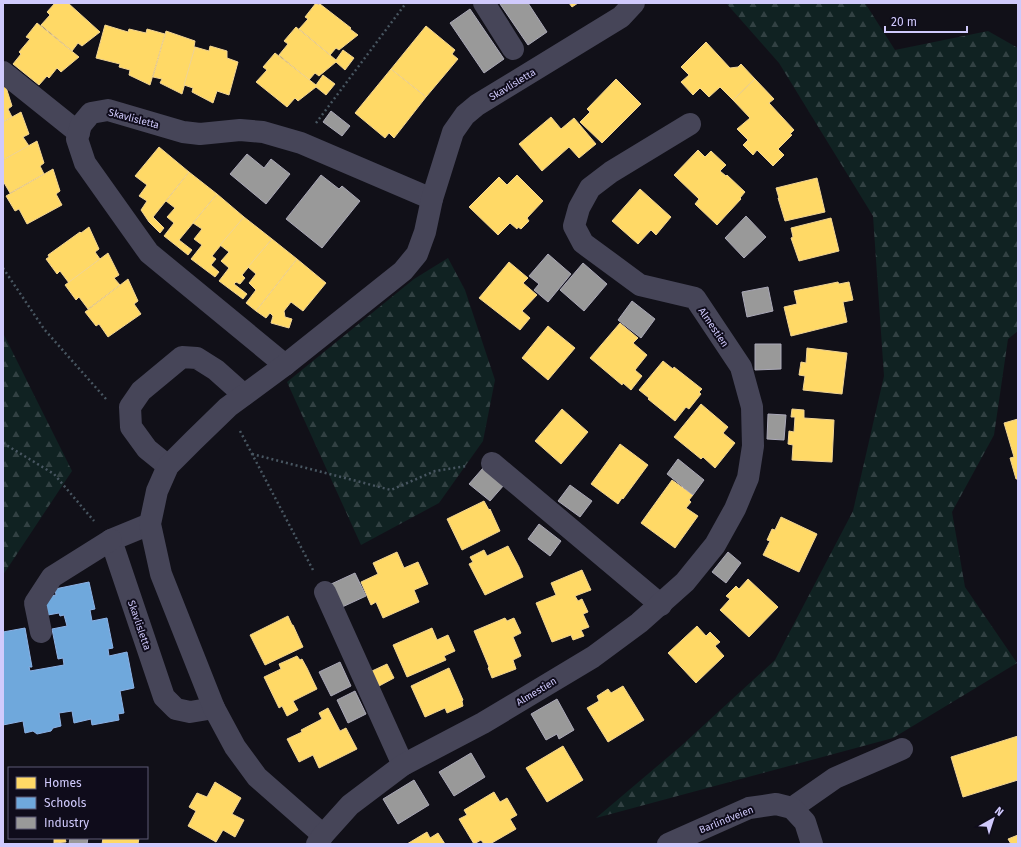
<svg xmlns="http://www.w3.org/2000/svg" width="1021" height="847" font-family="'Fira Sans',sans-serif">
<style>
.forest{fill:url(#forest-firs)}
.homes{fill:#ffd966;stroke:#f1d493}
.schools{fill:#6fa8dc;stroke:#8cb2e6}
.industry{fill:#999;stroke:#aaa8b7}
.lines{fill:none;stroke-linecap:round;stroke-linejoin:round}
.path{stroke:#485661;stroke-width:2.5;stroke-dasharray:2 3;stroke-linecap:butt}
.minor{stroke:#464558;stroke-width:22}
.labels{text-anchor:middle;stroke-width:4;stroke-linejoin:round;paint-order:stroke}
.street-label{font-size:10px;fill:#d0cafc;stroke:#0f0c1b}
</style>
<defs>
<pattern id="forest-firs" width="22" height="20" patternUnits="userSpaceOnUse"><rect width="22" height="20" fill="#102222"/><path d="M5 1l3.5 6h-7zM16 11l3.5 6h-7z" fill="#324143"/></pattern>
</defs>
<rect width="100%" height="100%" fill="#111018"/>
<g class="forest">
<polygon points="726,3 865,3 895,50 988,31 1018,48 1018,331 1008,339 994,435 952,512 965,587 1017,663 893,738 596,818 681,746 775,660 853,511 884,376 873,216 779,63"/>
<polygon points="448,258 465,290 495,380 483,441 439,503 361,545 287,382 414,279"/>
<polygon points="3,333 72,471 3,575"/>
</g>
<g class="homes">
<polygon points="55,3 68,3 100,32 82,46 78,43 72,51 41,25 50,15 47,12"/>
<polygon points="316,3 319,5 320,4 351,28 350,29 358,35 339,50 336,48 330,55 299,29 308,19 305,17"/>
<polygon points="569,3 578,3 572,7"/>
<polygon points="37,23 79,57 61,72 57,68 49,78 47,76 39,85 13,64 21,54 19,52 30,39 26,37"/>
<polygon points="105,25 128,32 129,29 146,33 147,29 165,34 150,85 129,75 130,70 119,67 120,64 96,58"/>
<polygon points="426,26 455,50 452,54 458,59 426,97 391,69"/>
<polygon points="296,27 336,60 343,50 354,58 345,70 336,62 319,76 315,73 309,80 279,55 288,44 284,41"/>
<polygon points="166,31 195,41 194,47 195,47 182,94 160,83 162,79 153,77"/>
<polygon points="706,42 730,68 738,67 741,64 755,79 733,100 720,87 709,97 700,88 693,95 681,82 689,75 681,67"/>
<polygon points="210,46 227,51 227,58 238,62 229,95 217,91 213,103 192,92 193,88 184,85 195,47 209,51"/>
<polygon points="275,53 316,85 323,75 335,84 326,95 316,87 298,101 295,98 287,107 256,82 267,70 263,67"/>
<polygon points="391,69 426,97 394,138 389,133 385,138 355,113"/>
<polygon points="616,79 641,104 602,143 580,122 590,112 587,109"/>
<polygon points="755,79 774,99 769,103 794,130 790,134 792,135 778,149 784,155 773,166 757,150 753,155 743,145 748,140 737,129 750,118 733,100"/>
<polygon points="5,84 12,106 8,109 12,117 3,122 3,85"/>
<polygon points="21,112 29,134 23,137 29,146 3,160 3,122"/>
<polygon points="551,117 561,129 574,118 596,144 579,158 569,147 542,171 519,144"/>
<polygon points="37,141 44,163 40,166 44,174 10,193 3,181 3,160"/>
<polygon points="159,147 189,172 153,217 164,228 160,233 149,222 141,210 147,201 139,196 147,185 135,176"/>
<polygon points="698,150 705,157 711,151 726,165 720,171 726,176 727,175 745,192 740,198 741,199 717,225 695,204 699,199 674,175"/>
<polygon points="53,169 60,191 56,194 62,205 27,224 19,209 15,211 6,196"/>
<polygon points="189,172 217,194 179,240 192,250 188,255 164,236 174,223 167,217 175,208 166,201"/>
<polygon points="517,175 543,201 527,218 529,221 521,229 518,227 517,229 510,223 498,235 469,207 499,177 507,185"/>
<polygon points="817,178 825,212 785,221 778,198 779,198 776,188"/>
<polygon points="640,189 671,217 656,235 651,230 638,244 612,221"/>
<polygon points="217,194 244,217 212,256 216,259 211,265 219,272 215,277 191,259 202,245 194,239 202,229 193,223"/>
<polygon points="244,217 272,239 242,275 245,278 240,284 236,282 234,284 247,294 243,299 219,281 229,268 221,261 229,252 220,245"/>
<polygon points="831,218 839,251 799,261 791,238 793,237 791,228"/>
<polygon points="89,227 99,249 95,252 100,259 69,283 60,271 57,274 46,259 49,257 48,255 80,232 81,233"/>
<polygon points="272,239 297,259 256,311 246,303 256,290 249,283 256,274 248,267"/>
<polygon points="108,253 119,275 114,278 120,285 88,309 79,297 76,300 65,285"/>
<polygon points="297,259 326,283 303,311 291,302 284,311 285,317 292,319 289,328 271,323 273,316 270,313 266,318 256,311"/>
<polygon points="509,262 528,278 523,283 537,295 522,311 530,318 520,330 479,298"/>
<polygon points="128,279 138,301 134,304 141,314 108,337 99,324 96,326 85,312"/>
<polygon points="838,282 839,284 849,282 853,300 843,302 847,322 791,336 784,307 797,304 794,291"/>
<polygon points="620,323 638,338 633,343 647,355 635,370 642,376 631,390 623,383 622,385 590,358"/>
<polygon points="548,326 575,348 548,380 522,358"/>
<polygon points="807,348 847,353 842,394 803,390 805,376 799,375 801,362 806,363"/>
<polygon points="663,361 673,369 674,367 702,389 699,392 701,394 689,409 686,407 675,421 648,399 649,398 639,390"/>
<polygon points="701,404 728,427 723,433 735,443 715,468 703,457 701,459 674,437"/>
<polygon points="562,409 588,432 561,464 535,441"/>
<polygon points="792,409 804,410 804,418 834,420 832,462 792,460 793,445 788,444 789,431 794,432 795,417 791,417"/>
<polygon points="1018,419 1018,479 1016,479 1010,458 1014,457 1004,423"/>
<polygon points="620,444 648,465 623,499 622,498 618,504 591,484"/>
<polygon points="672,480 693,495 689,500 691,502 686,508 698,516 675,548 641,523"/>
<polygon points="484,501 489,510 490,509 500,531 462,550 447,519"/>
<polygon points="781,517 817,534 799,572 763,555 770,541 767,540 772,529 775,530"/>
<polygon points="508,546 519,567 523,577 485,595 469,564 473,562 470,557 484,550 487,556"/>
<polygon points="397,552 404,568 418,562 428,584 414,590 419,602 383,618 376,602 371,605 361,582 378,574 373,563"/>
<polygon points="582,570 591,590 575,596 578,601 582,599 588,612 583,614 589,627 581,630 584,636 573,640 571,635 552,642 536,603 556,595 551,583"/>
<polygon points="748,579 778,607 749,637 720,610 730,599 726,596 736,586 739,589"/>
<polygon points="288,616 292,625 293,625 303,647 265,665 250,635"/>
<polygon points="505,618 507,621 514,618 521,633 513,637 521,656 513,660 516,669 492,678 488,668 489,667 474,631"/>
<polygon points="697,626 706,636 710,632 720,642 715,646 724,656 696,683 668,653"/>
<polygon points="432,628 437,640 448,635 455,651 444,656 446,660 407,677 393,645"/>
<polygon points="297,656 300,660 302,659 307,668 317,689 293,701 298,710 287,716 282,706 279,708 264,677 281,669 279,664"/>
<polygon points="387,664 394,678 379,686 372,671"/>
<polygon points="449,668 463,700 462,701 463,706 447,713 445,708 425,717 411,686"/>
<polygon points="623,686 644,720 608,742 587,708 599,701 597,696 608,689 611,693"/>
<polygon points="328,708 340,731 346,728 357,749 319,768 313,755 299,762 287,739 302,732 301,730 322,719 319,713"/>
<polygon points="1018,736 1018,780 963,797 951,757"/>
<polygon points="563,746 583,780 547,802 526,768"/>
<polygon points="215,782 241,798 232,814 244,820 235,837 223,830 216,842 188,826 196,811 189,807 197,793 207,797"/>
<polygon points="494,792 500,802 507,798 517,815 510,819 516,829 490,844 484,844 481,840 474,844 459,819 467,815 464,810"/>
<polygon points="427,832 430,838 438,833 445,844 407,844"/>
<polygon points="1018,835 1018,844 1011,844 1008,839"/>
<polygon points="54,838 65,838 66,842 54,843"/>
<polygon points="103,838 139,838 138,844 102,844"/>
</g>
<polygon class="schools" points="89,582 95,609 90,610 92,621 107,618 113,648 108,649 109,656 127,652 134,688 120,691 124,713 118,714 119,720 92,725 91,719 74,723 72,711 59,713 61,726 53,728 51,731 37,734 33,731 25,733 23,721 3,725 3,632 25,628 32,667 29,667 30,671 64,665 63,658 58,659 52,629 67,626 64,615 60,616 59,613 48,615 45,597 56,595 55,589"/>
<g class="industry">
<polygon points="502,3 528,3 547,32 528,45 500,4"/>
<polygon points="470,9 504,59 484,73 450,23"/>
<polygon points="331,111 350,126 342,136 323,122"/>
<polygon points="247,154 264,168 271,159 290,174 266,204 230,174"/>
<polygon points="321,175 339,189 342,186 360,201 322,248 286,219"/>
<polygon points="746,216 766,237 744,258 725,238"/>
<polygon points="548,254 571,274 548,302 534,290 539,284 529,276"/>
<polygon points="583,263 607,284 584,311 560,290"/>
<polygon points="768,287 773,311 747,317 742,292"/>
<polygon points="632,301 655,319 641,338 618,320"/>
<polygon points="755,344 781,344 781,369 755,370"/>
<polygon points="768,414 786,415 784,440 767,439"/>
<polygon points="678,459 704,480 693,495 667,474"/>
<polygon points="483,468 504,485 490,501 469,484"/>
<polygon points="570,485 592,501 580,517 558,501"/>
<polygon points="539,524 561,541 550,556 528,539"/>
<polygon points="728,552 741,563 726,583 712,572"/>
<polygon points="355,573 366,596 340,608 329,585"/>
<polygon points="340,662 351,686 331,696 319,672"/>
<polygon points="355,691 366,714 348,723 337,700"/>
<polygon points="557,699 574,730 559,739 557,734 546,740 531,714"/>
<polygon points="471,753 485,777 454,796 439,772"/>
<polygon points="414,780 429,805 398,824 383,799"/>
<polygon points="70,838 88,838 87,844 69,844"/>
</g>
<g class="lines">
<g class="path">
<polyline points="316,123 406,3"/>
<polyline points="3,268 44,329 106,399"/>
<polyline points="240,431 313,570"/>
<polyline points="3,443 54,474 94,521"/>
<polyline points="252,454 391,490 435,471 467,466"/>
</g>
<g class="minor">
<polyline points="484,3 513,49"/>
<polyline points="3,72 79,133"/>
<polyline points="285,365 149,253 85,163 77,139 81,125 91,113 108,110 183,132 200,134 240,130 263,132 301,143 432,199"/>
<polyline points="492,463 661,605"/>
<polyline points="168,466 147,449 131,427 130,407 141,391 182,357 197,358 216,370 244,395"/>
<polyline points="150,524 111,540 164,697 176,709 190,712 214,708"/>
<polyline points="325,592 403,765"/>
<polyline points="41,632 35,603 52,577 111,540"/>
<polyline points="792,808 835,778 902,749"/>
<polyline points="323,835 257,777 235,747 214,708 161,574 150,524 157,491 168,466 193,441 228,407 285,365 403,271 417,254 425,232 432,199 453,132 465,115 477,105 621,17 634,3"/>
<polyline points="317,844 323,835 350,805 403,765 483,723 593,657 639,623 685,582 715,545 735,509 748,478 753,446 752,407 741,367 695,298 640,285 583,243 574,226 579,208 590,188 611,172 690,124"/>
<polyline points="668,844 749,808 776,804 792,808 805,822 812,844"/>
</g>
</g>
<g class="labels">
<g class="street-label">
<text transform="translate(512 84) rotate(-31)" y="4">Skavlisletta</text>
<text transform="translate(134 118) rotate(15)" y="4">Skavlisletta</text>
<text transform="translate(714 327) rotate(56)" y="4">Almestien</text>
<text transform="translate(140 625) rotate(71)" y="4">Skavlisletta</text>
<text transform="translate(536 691) rotate(-31)" y="4">Almestien</text>
<text transform="translate(726 819) rotate(-22)" y="4">Barlindveien</text>
</g>
</g>
<rect width="1021" height="847" fill="none" stroke="#d0cafc" stroke-width="8"/>
<rect x="8" y="767" width="140" height="72" fill="#0f0c1b" stroke="#5c5875"/>
<rect x="16" y="777" width="20" height="12" fill="#ffd966" stroke="#5c5875"/>
<text x="44" y="787" font-size="12" fill="#d0cafc">Homes</text>
<rect x="16" y="797" width="20" height="12" fill="#6fa8dc" stroke="#5c5875"/>
<text x="44" y="807" font-size="12" fill="#d0cafc">Schools</text>
<rect x="16" y="817" width="20" height="12" fill="#999999" stroke="#5c5875"/>
<text x="44" y="827" font-size="12" fill="#d0cafc">Industry</text>
<g transform="translate(993 819) rotate(39)" stroke="#0f0c1b" stroke-width="3" paint-order="stroke">
<path d="M0-3L7 15L0 10L-7 15Z" fill="#d0cafc"/>
<text y="-6" font-size="11" font-weight="bold" text-anchor="middle" fill="#d0cafc">N</text>
</g>
<path d="M885 26v6h82v-6" fill="none" stroke="#d0cafc" stroke-width="2"/>
<text x="891" y="26" font-size="12" fill="#d0cafc" stroke="#0f0c1b" stroke-width="3" paint-order="stroke">20 m</text>
</svg>
